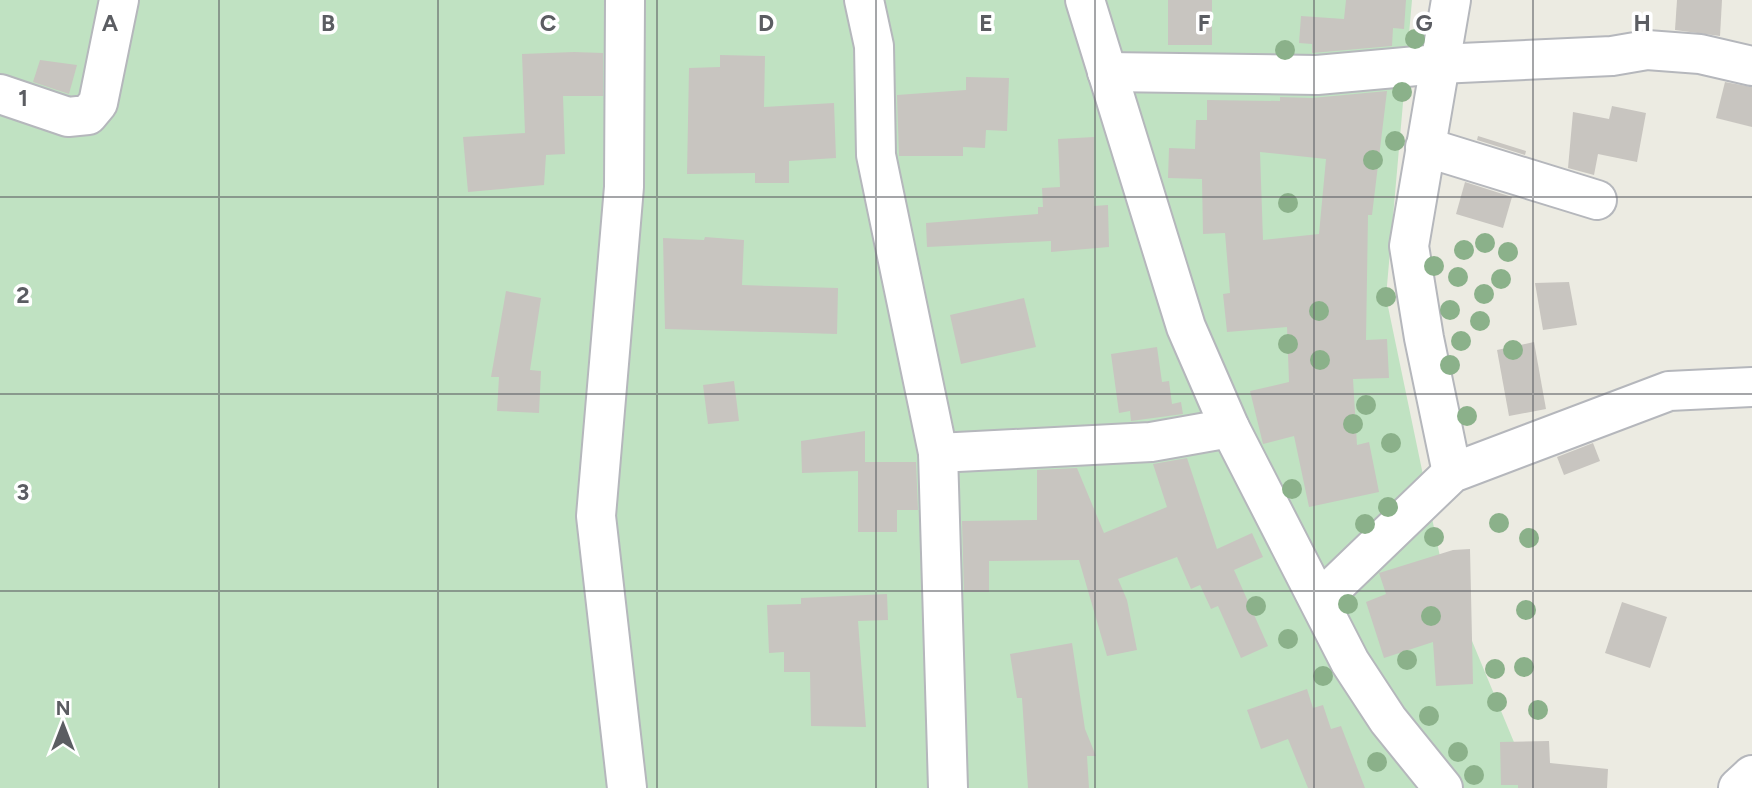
<svg xmlns="http://www.w3.org/2000/svg" width="1752" height="788" font-family="Figtree,sans-serif">
<style>
.green{fill:#c0e2c2}
.building{fill:#c8c5c0;fill-rule:evenodd}
.lines{fill:none;stroke-linecap:round;stroke-linejoin:round}
.minor-casing{stroke:#b5b7bc;stroke-width:42}
.minor{stroke:#fff;stroke-width:38}
.tree{fill:#8bb18a}
.grid{fill:none;stroke:#5b5d62;stroke-width:2;stroke-opacity:0.55}
.grid-label{font-size:23px;text-anchor:middle;font-weight:bold;fill:#5b5d62;stroke:#fff;stroke-width:7;stroke-linejoin:round;paint-order:stroke}
</style>
<rect width="100%" height="100%" fill="#ecebe2"/>
<polygon class="green" points="0,0 1412,0 1386,297 1443,571 1533,788 0,788"/>
<g class="building">
<rect x="1168" y="0" width="44" height="45"/>
<polygon points="1346,0 1406,0 1404,29 1393,28 1392,46 1312,53 1312,44 1299,43 1301,16 1344,19"/>
<polygon points="1677,0 1722,0 1720,36 1675,30"/>
<polygon points="574,52 603,53 603,96 563,96 565,154 546,155 544,185 468,192 463,137 525,133 522,54"/>
<polygon points="720,55 765,56 764,107 834,103 836,158 789,161 789,183 755,183 755,173 687,174 689,68 720,67"/>
<polygon points="40,60 77,65 69,94 33,82"/>
<polygon points="966,77 1009,78 1007,131 986,130 985,148 963,147 963,156 899,156 897,95 966,90"/>
<polygon points="1725,82 1752,87 1752,127 1716,118"/>
<path d="M1387,91L1372,215H1368L1366,340L1387,339L1389,378L1353,379L1357,445L1369,442L1379,492L1309,507L1294,436L1263,444L1250,391L1289,382L1287,327L1227,332L1223,294L1230,293L1225,233L1203,234L1202,179L1168,178L1169,148L1195,149L1196,120H1207V100L1280,101V97L1312,98ZM1260,152L1326,159L1319,234L1263,240Z"/>
<polygon points="1612,106 1646,113 1637,162 1598,154 1594,175 1568,168 1573,112 1609,119"/>
<polygon points="1478,136 1526,151 1525,155 1477,140"/>
<polygon points="1094,137 1094,206 1108,205 1109,247 1051,252 1051,241 927,247 926,223 1038,214 1038,207 1043,207 1042,188 1060,187 1058,139"/>
<polygon points="1465,182 1512,197 1503,228 1456,214"/>
<polygon points="705,237 744,240 742,285 838,288 837,334 665,329 663,238 704,240"/>
<polygon points="1569,282 1577,325 1543,330 1535,283"/>
<polygon points="506,291 541,298 530,370 541,371 539,413 497,411 499,377 491,377"/>
<polygon points="1024,298 1036,347 961,364 950,315"/>
<polygon points="1534,342 1546,409 1509,416 1497,350"/>
<polygon points="1157,347 1162,382 1169,381 1172,404 1181,402 1183,414 1131,421 1130,411 1119,413 1111,354"/>
<polygon points="734,381 739,421 708,424 703,385"/>
<polygon points="865,431 865,462 916,462 918,510 897,510 897,532 858,532 858,471 802,473 801,441"/>
<polygon points="1593,443 1600,461 1564,475 1557,457"/>
<polygon points="1187,458 1217,549 1252,533 1263,557 1234,570 1268,646 1241,658 1218,606 1211,609 1200,585 1191,589 1177,557 1118,579 1127,600 1137,650 1107,656 1079,560 989,561 989,592 964,592 962,521 1037,520 1037,470 1077,468 1104,533 1167,507 1153,464"/>
<polygon points="1470,549 1473,684 1436,686 1433,642 1384,658 1366,602 1386,594 1379,573 1453,550"/>
<polygon points="887,594 888,620 858,621 866,727 811,726 810,672 784,672 784,652 769,653 767,605 801,604 801,598"/>
<polygon points="1622,602 1667,617 1650,668 1605,653"/>
<polygon points="1072,643 1085,729 1096,756 1087,756 1089,788 1028,788 1022,698 1017,698 1010,654"/>
<polygon points="1307,689 1313,708 1323,705 1331,729 1341,726 1365,788 1308,788 1288,739 1261,749 1247,710"/>
<polygon points="1549,741 1550,763 1608,769 1607,788 1518,788 1518,785 1501,785 1500,742"/>
</g>
<g class="lines">
<g class="minor-casing">
<g id="minor">
<polyline points="625,0 624,187 596,516 627,788"/>
<polyline points="864,0 874,46 876,155 938,453 948,788"/>
<polyline points="1085,0 1186,327 1230,428 1350,662 1388,720 1443,788"/>
<polyline points="1451,0 1409,246 1424,338 1452,473"/>
<polyline points="1107,72 1317,75 1439,64 1612,56 1647,50 1700,54 1752,66"/>
<polyline points="0,94 68,117 88,115 98,103 119,0"/>
<polyline points="1425,147 1597,200"/>
<polyline points="938,453 1151,442 1230,428"/>
<polyline points="1320,600 1452,473 1669,391 1752,387"/>
<polyline points="1738,788 1752,775"/>
</g>
</g>
<use href="#minor" class="minor"/>
</g>
<g class="tree">
<circle cx="1415" cy="39" r="10"/>
<circle cx="1285" cy="50" r="10"/>
<circle cx="1402" cy="92" r="10"/>
<circle cx="1395" cy="141" r="10"/>
<circle cx="1373" cy="160" r="10"/>
<circle cx="1288" cy="203" r="10"/>
<circle cx="1485" cy="243" r="10"/>
<circle cx="1464" cy="250" r="10"/>
<circle cx="1508" cy="252" r="10"/>
<circle cx="1434" cy="266" r="10"/>
<circle cx="1458" cy="277" r="10"/>
<circle cx="1501" cy="279" r="10"/>
<circle cx="1484" cy="294" r="10"/>
<circle cx="1386" cy="297" r="10"/>
<circle cx="1450" cy="310" r="10"/>
<circle cx="1319" cy="311" r="10"/>
<circle cx="1480" cy="321" r="10"/>
<circle cx="1461" cy="341" r="10"/>
<circle cx="1288" cy="344" r="10"/>
<circle cx="1513" cy="350" r="10"/>
<circle cx="1320" cy="360" r="10"/>
<circle cx="1450" cy="365" r="10"/>
<circle cx="1366" cy="405" r="10"/>
<circle cx="1467" cy="416" r="10"/>
<circle cx="1353" cy="424" r="10"/>
<circle cx="1391" cy="443" r="10"/>
<circle cx="1292" cy="489" r="10"/>
<circle cx="1388" cy="507" r="10"/>
<circle cx="1499" cy="523" r="10"/>
<circle cx="1365" cy="524" r="10"/>
<circle cx="1434" cy="537" r="10"/>
<circle cx="1529" cy="538" r="10"/>
<circle cx="1348" cy="604" r="10"/>
<circle cx="1256" cy="606" r="10"/>
<circle cx="1526" cy="610" r="10"/>
<circle cx="1431" cy="616" r="10"/>
<circle cx="1288" cy="639" r="10"/>
<circle cx="1407" cy="660" r="10"/>
<circle cx="1524" cy="667" r="10"/>
<circle cx="1495" cy="669" r="10"/>
<circle cx="1323" cy="676" r="10"/>
<circle cx="1497" cy="702" r="10"/>
<circle cx="1538" cy="710" r="10"/>
<circle cx="1429" cy="716" r="10"/>
<circle cx="1458" cy="752" r="10"/>
<circle cx="1377" cy="762" r="10"/>
<circle cx="1474" cy="775" r="10"/>
</g>
<path class="grid" d="M219,0V788M438,0V788M657,0V788M876,0V788M1095,0V788M1314,0V788M1533,0V788M0,197H1752M0,394H1752M0,591H1752"/>
<g class="grid-label">
<text x="110" y="31">A</text>
<text x="328" y="31">B</text>
<text x="548" y="31">C</text>
<text x="766" y="31">D</text>
<text x="986" y="31">E</text>
<text x="1204" y="31">F</text>
<text x="1424" y="31">G</text>
<text x="1642" y="31">H</text>
<text x="23" y="106">1</text>
<text x="23" y="303">2</text>
<text x="23" y="500">3</text>
</g>
<g transform="translate(63 725)" stroke="#ffffff" stroke-width="5" paint-order="stroke">
<path d="M0-5L12 26L0 18L-12 26Z" fill="#5b5d62"/>
<text y="-10" font-size="19" font-weight="bold" text-anchor="middle" fill="#5b5d62">N</text>
</g>
</svg>
